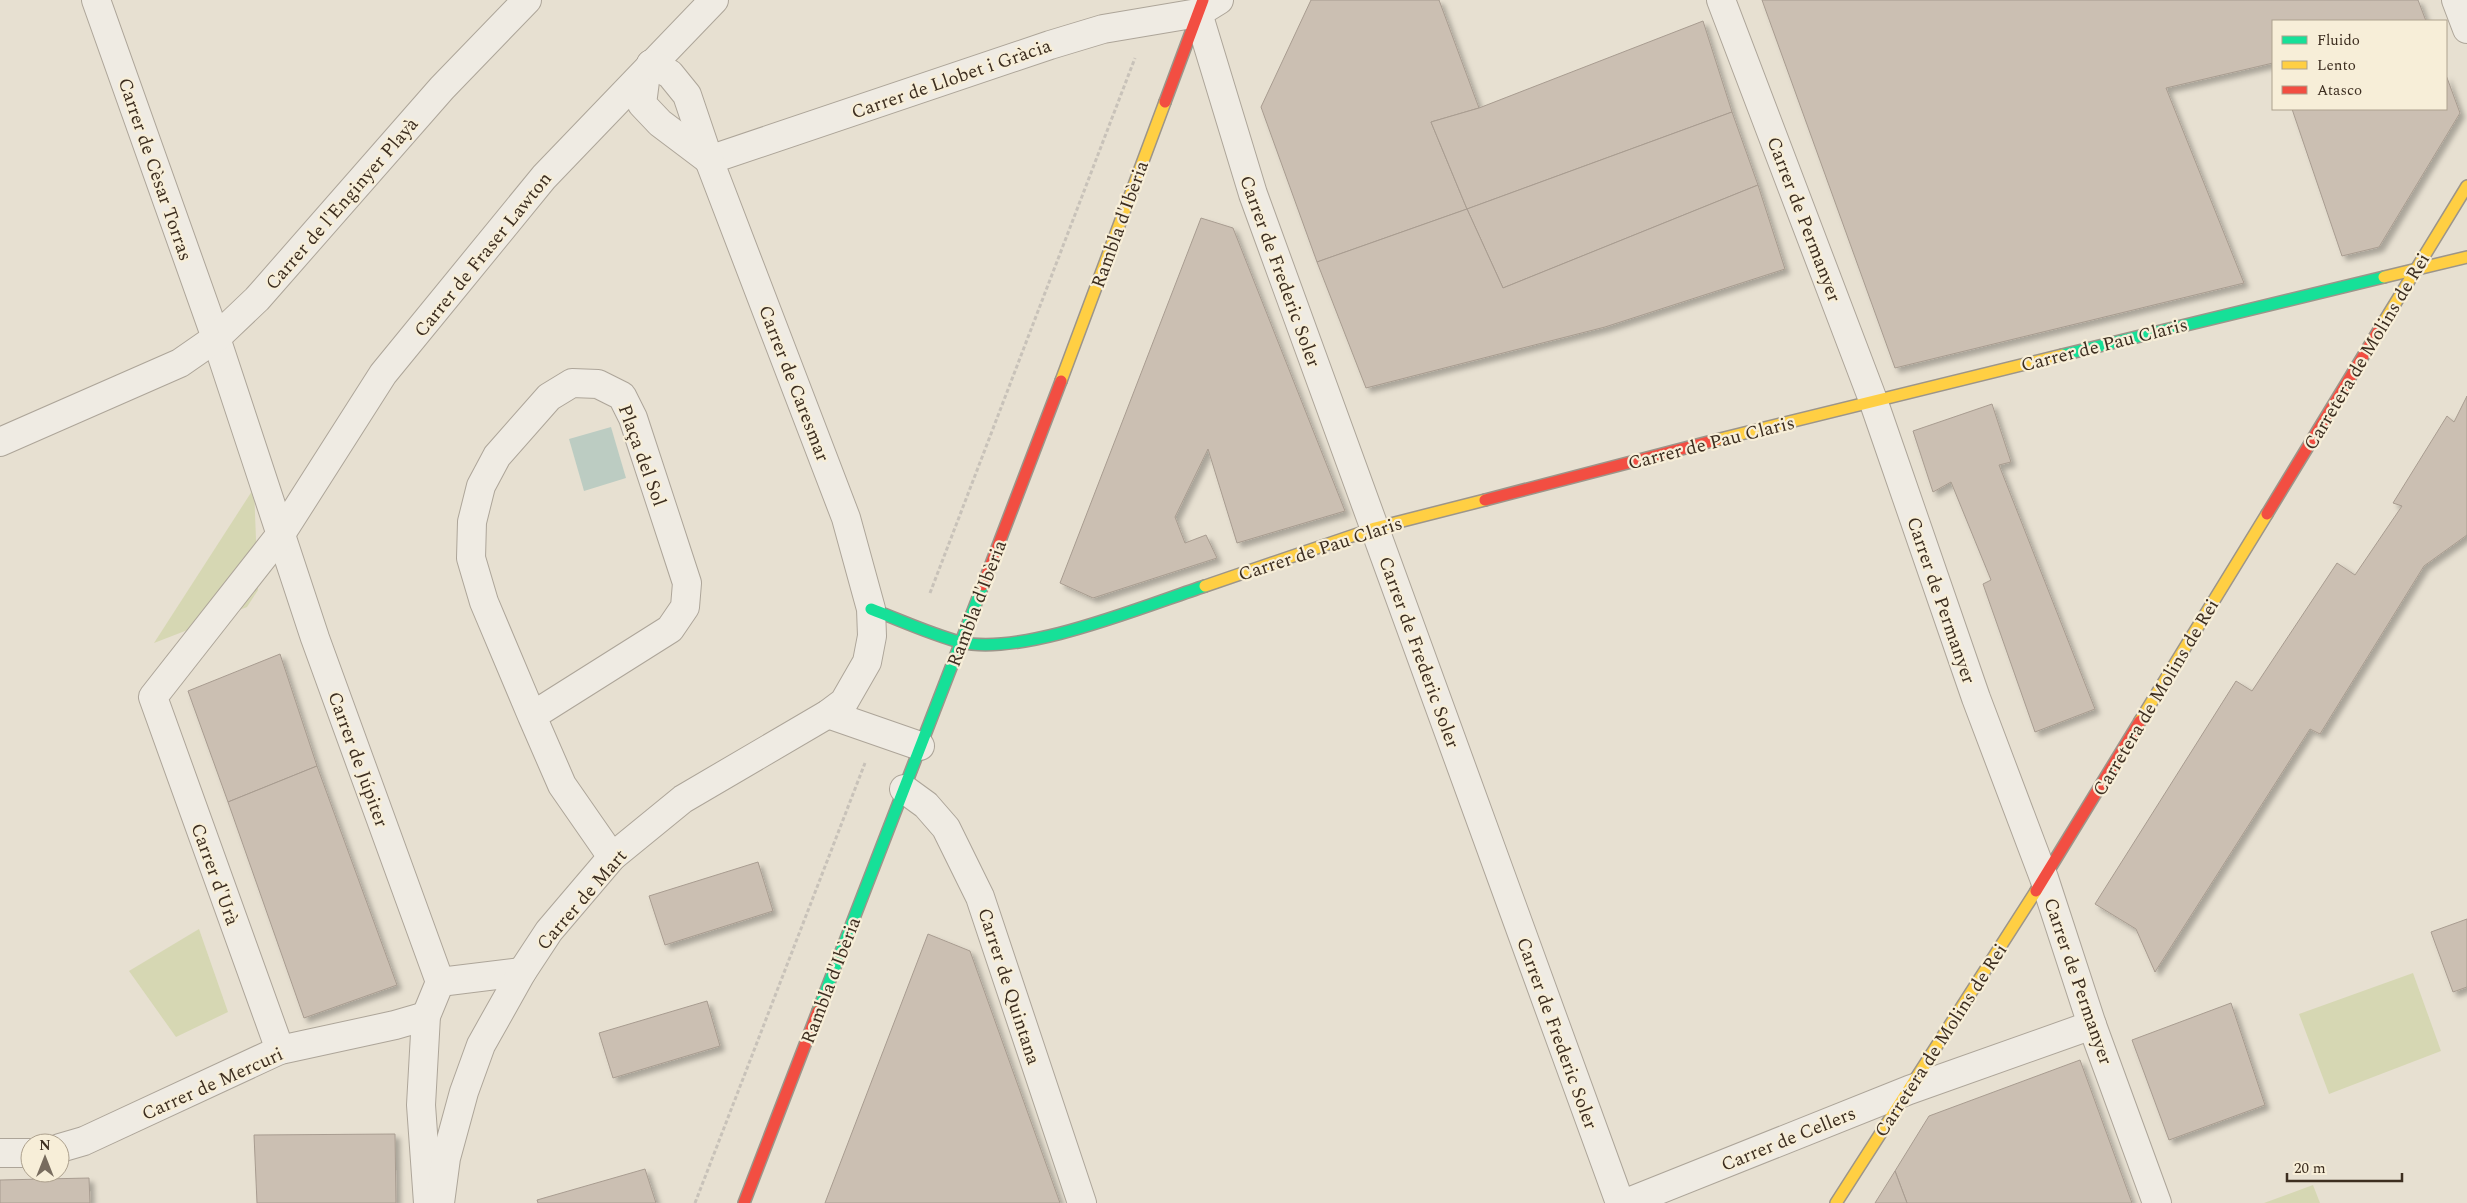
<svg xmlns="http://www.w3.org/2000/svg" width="2467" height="1203" font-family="Spectral,serif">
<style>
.green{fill:#d6d7b3}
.water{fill:#bcccc2}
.building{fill:#cbbfb2;stroke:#a89c90;filter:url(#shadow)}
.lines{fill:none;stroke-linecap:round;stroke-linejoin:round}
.street-casing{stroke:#ada599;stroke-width:30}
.fast-casing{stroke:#9c958a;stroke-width:14}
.slow-casing{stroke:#9c958a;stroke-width:14}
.jam-casing{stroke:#9c958a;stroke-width:14}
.path{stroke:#c8c2b9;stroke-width:3;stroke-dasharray:4 2.5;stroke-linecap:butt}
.street{stroke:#efebe3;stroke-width:28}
.fast{stroke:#16e098;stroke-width:11}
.slow{stroke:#ffcf43;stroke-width:11}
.jam{stroke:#f24e42;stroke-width:11}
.labels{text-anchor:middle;stroke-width:4.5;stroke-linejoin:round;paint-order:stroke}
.street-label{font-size:19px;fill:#3d2e20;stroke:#f7eed8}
</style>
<defs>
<filter id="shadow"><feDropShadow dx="4.5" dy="4.5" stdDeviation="2.5" flood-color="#0004"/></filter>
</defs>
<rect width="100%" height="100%" fill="#e7e0d1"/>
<g class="green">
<polygon points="254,488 258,590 247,607 154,643"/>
<polygon points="199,929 228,1012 176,1037 129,971"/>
<polygon points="2413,973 2441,1051 2329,1094 2299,1014"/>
<polygon points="2313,1185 2320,1203 2264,1203"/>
</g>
<polygon class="water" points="611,427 626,478 584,491 569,439"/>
<g class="building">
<polygon points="1311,0 1439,0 1479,108 1431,122 1467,209 1317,262 1261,107"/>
<polygon points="1762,0 2418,0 2426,21 2273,21 2273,63 2166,88 2244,283 1895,368"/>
<polygon points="1703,21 1732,112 1467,209 1431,122 1479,108"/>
<polygon points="2446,75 2460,113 2379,247 2342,256 2292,109 2446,109"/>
<polygon points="1732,112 1758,185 1503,288 1467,209"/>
<polygon points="1758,185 1785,269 1605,327 1366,388 1317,262 1467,209 1503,288"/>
<polygon points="1201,218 1233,228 1345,511 1237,543 1208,449 1175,517 1185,543 1206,535 1217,558 1093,598 1060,583"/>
<polygon points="2467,396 2467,535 2424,566 2320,734 2310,729 2155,972 2136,929 2095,904 2236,681 2252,691 2337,563 2355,575 2402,506 2393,503 2447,416 2454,422"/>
<polygon points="1992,404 2011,462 1999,465 2095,709 2035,732 1983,584 1991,580 1951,482 1933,492 1913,431"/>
<polygon points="280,654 317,766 228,802 188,691"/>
<polygon points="317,766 397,985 304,1018 228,802"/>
<polygon points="758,862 773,911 665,945 649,896"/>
<polygon points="2467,919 2467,987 2453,992 2431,932"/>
<polygon points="928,934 970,951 1060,1203 825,1203"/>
<polygon points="707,1001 720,1046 613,1078 599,1033"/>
<polygon points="2231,1003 2265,1105 2169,1140 2132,1040"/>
<polygon points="2080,1060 2132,1203 1907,1203 1895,1171 1929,1116"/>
<polygon points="395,1134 396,1203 257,1203 254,1135"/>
<polygon points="645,1169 656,1203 538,1203 537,1200"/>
<polygon points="1895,1171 1907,1203 1875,1203"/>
<polygon points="89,1178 90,1203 0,1203 0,1180"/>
</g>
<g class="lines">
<g class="street-casing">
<g id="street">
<polyline points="96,0 216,338 315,638 440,982 426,1016 421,1105 428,1203"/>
<polyline points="1721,0 1873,400 1976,698 2044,878 2092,1025 2157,1203"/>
<polyline points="2456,0 2467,29"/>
<polyline points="1198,13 1253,194 1620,1203"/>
<polyline points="651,64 645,81 642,104 660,123 709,160"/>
<polyline points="709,160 1050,45 1103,29 1198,13 1219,0"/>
<polyline points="0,442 180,363 216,338 257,299 442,88 527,0"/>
<polyline points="828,714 920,746"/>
<polyline points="532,716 484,602 471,558 472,522 481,486 497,456 549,397 572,383 598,384 622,396 633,418 687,583 685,607 670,629 532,716 562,785 612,857"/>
<polyline points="904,789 926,805 946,828 980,897 1082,1203"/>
<polyline points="440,982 522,972"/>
<polyline points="280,1050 153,697 281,534 383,374 544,177 714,0"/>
<polyline points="60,1148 84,1141 280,1050 395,1025 426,1016"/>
<polyline points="0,1153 30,1153"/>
<polyline points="440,1203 446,1158 464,1092 481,1045 522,972 549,931 612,857 683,799 828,714 844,702 867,662 872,636 871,609 846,518 709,160 687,95 670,74 651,64"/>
<polyline points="1626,1203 1909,1090 2092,1025"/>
</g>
</g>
<g class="fast-casing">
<g id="fast">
<polyline points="2062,355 2384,277"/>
<path d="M871,609C900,620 930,634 960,642C1022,657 1144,606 1205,586"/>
<polyline points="818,1011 983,585"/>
</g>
</g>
<g class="slow-casing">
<g id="slow">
<polyline points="2384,277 2467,257"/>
<polyline points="2382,325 2467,186"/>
<polyline points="1061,381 1165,102"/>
<polyline points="1716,440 2062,355"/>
<polyline points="1205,586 1375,528 1485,500"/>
<polyline points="2140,721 2267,514"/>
<polyline points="1836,1203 2036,891"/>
</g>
</g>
<g class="jam-casing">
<g id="jam">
<polyline points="1165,102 1203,0"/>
<polyline points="1485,500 1716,440"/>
<polyline points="2267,514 2382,325"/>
<polyline points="983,585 1061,381"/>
<polyline points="2036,891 2140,721"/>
<polyline points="744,1203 818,1011"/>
</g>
</g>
<g class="path">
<polyline points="930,593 1135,58"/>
<polyline points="695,1203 865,763"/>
</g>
<use href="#street" class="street"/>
<use href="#fast" class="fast"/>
<use href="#slow" class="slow"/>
<use href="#jam" class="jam"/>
</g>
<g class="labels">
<g class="street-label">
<text transform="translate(951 78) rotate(-19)" y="7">Carrer de Llobet i Gràcia</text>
<text transform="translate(156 169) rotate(71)" y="7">Carrer de Cèsar Torras</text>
<text transform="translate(341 203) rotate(-49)" y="7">Carrer de l'Enginyer Playà</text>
<text transform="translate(1805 219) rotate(69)" y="7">Carrer de Permanyer</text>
<text transform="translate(1119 224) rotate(-70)" y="7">Rambla d'Ibèria</text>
<text transform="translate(482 254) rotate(-51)" y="7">Carrer de Fraser Lawton</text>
<text transform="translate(1281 271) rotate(70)" y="7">Carrer de Frederic Soler</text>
<text transform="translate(2104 344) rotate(-14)" y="7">Carrer de Pau Claris</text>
<text transform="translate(2366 351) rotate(-59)" y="7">Carretera de Molins de Rei</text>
<text transform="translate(795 383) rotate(69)" y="7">Carrer de Caresmar</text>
<text transform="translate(1711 442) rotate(-14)" y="7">Carrer de Pau Claris</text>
<text transform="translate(643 455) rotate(70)" y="7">Plaça del Sol</text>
<text transform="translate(1320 548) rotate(-18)" y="7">Carrer de Pau Claris</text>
<text transform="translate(1942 600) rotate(71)" y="7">Carrer de Permanyer</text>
<text transform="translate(976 603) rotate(-69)" y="7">Rambla d'Ibèria</text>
<text transform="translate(1420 652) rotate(70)" y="7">Carrer de Frederic Soler</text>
<text transform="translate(2155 697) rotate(-59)" y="7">Carretera de Molins de Rei</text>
<text transform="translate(359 759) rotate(70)" y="7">Carrer de Júpiter</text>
<text transform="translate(216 874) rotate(70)" y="7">Carrer d'Urà</text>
<text transform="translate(581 899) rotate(-49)" y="7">Carrer de Mart</text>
<text transform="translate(830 980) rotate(-69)" y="7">Rambla d'Ibèria</text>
<text transform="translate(2079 981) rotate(71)" y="7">Carrer de Permanyer</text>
<text transform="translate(1010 986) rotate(72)" y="7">Carrer de Quintana</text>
<text transform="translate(1558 1033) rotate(70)" y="7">Carrer de Frederic Soler</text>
<text transform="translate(1940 1040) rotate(-57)" y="7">Carretera de Molins de Rei</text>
<text transform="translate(212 1083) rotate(-24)" y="7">Carrer de Mercuri</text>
<text transform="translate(1788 1138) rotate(-22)" y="7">Carrer de Cellers</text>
</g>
</g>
<rect x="2272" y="20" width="175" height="90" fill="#f7eed8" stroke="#ada18e"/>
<rect x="2282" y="36" width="25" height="8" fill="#16e098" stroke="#ada18e"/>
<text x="2317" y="45" font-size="15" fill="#3d2e20">Fluido</text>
<rect x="2282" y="61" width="25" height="8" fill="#ffcf43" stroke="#ada18e"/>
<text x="2317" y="70" font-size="15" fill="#3d2e20">Lento</text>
<rect x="2282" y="86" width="25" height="8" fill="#f24e42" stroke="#ada18e"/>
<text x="2317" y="95" font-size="15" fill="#3d2e20">Atasco</text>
<g transform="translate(45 1158)"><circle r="24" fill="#f7eed8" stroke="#ada18e"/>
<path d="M0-4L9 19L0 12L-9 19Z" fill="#786c5e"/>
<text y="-8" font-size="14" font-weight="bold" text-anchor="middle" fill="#3d2e20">N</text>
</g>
<path d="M2287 1173v8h115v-8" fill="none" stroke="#3d2e20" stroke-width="2.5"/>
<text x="2294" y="1173" font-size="15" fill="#3d2e20" stroke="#f7eed8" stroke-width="4" paint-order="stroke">20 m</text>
</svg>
